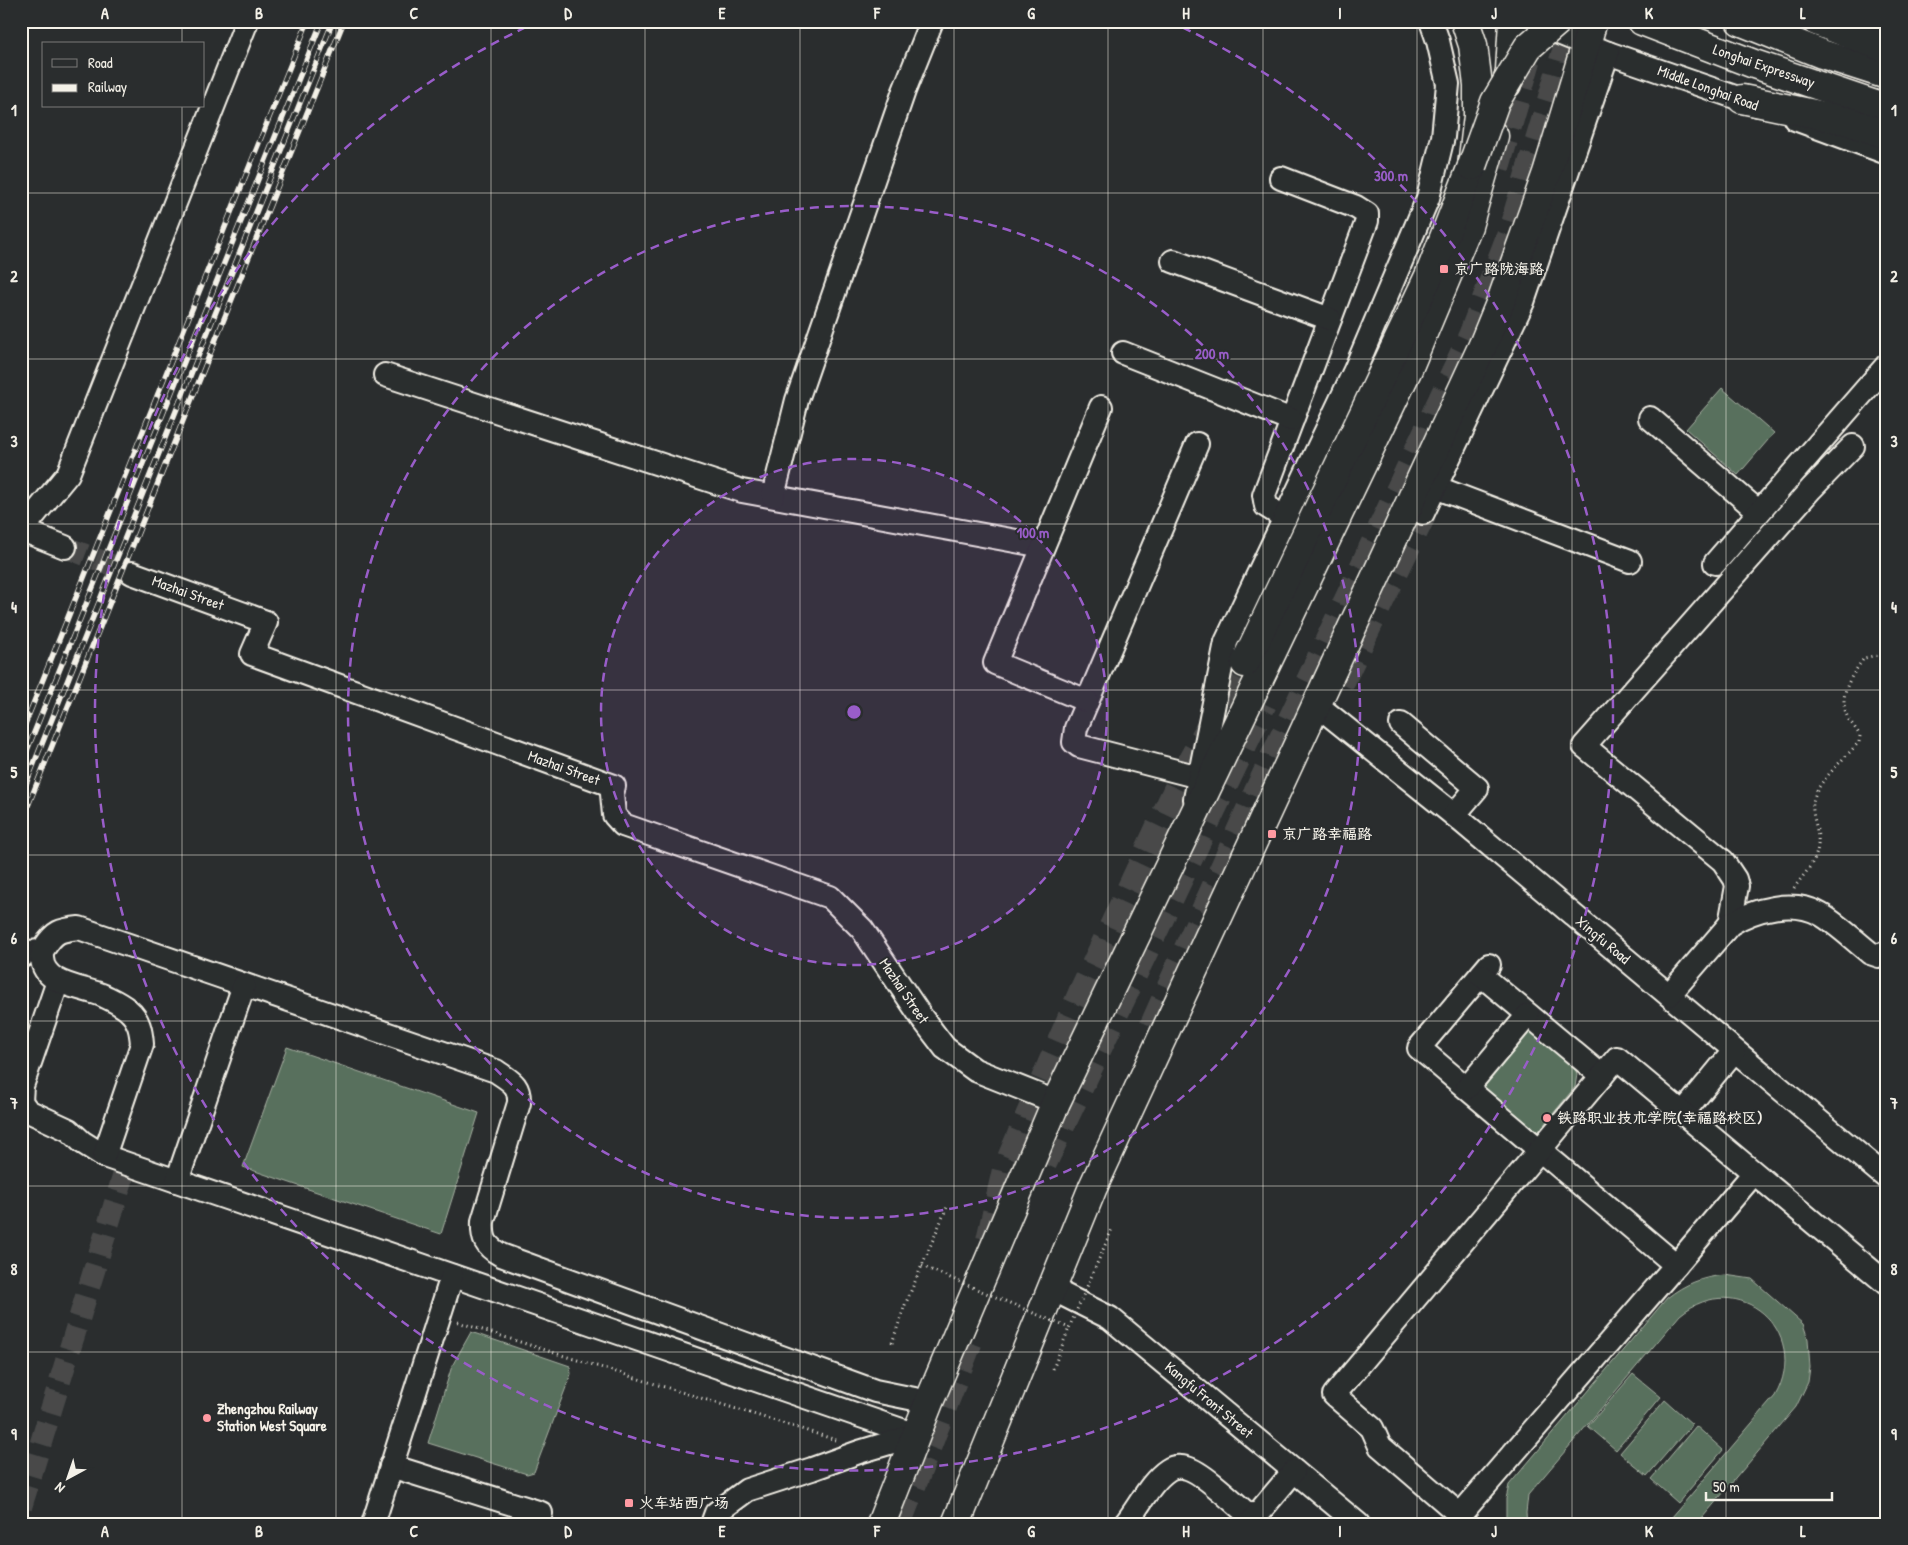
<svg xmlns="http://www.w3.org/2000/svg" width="1908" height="1545" font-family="'Patrick Hand','LXGW WenKai TC',sans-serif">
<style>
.grass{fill:#58705d;stroke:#a6b0a2}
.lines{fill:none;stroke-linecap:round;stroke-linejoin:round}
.minor-tunnel{stroke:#484a4a;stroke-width:22;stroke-dasharray:22 11;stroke-linecap:butt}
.highway-tunnel{stroke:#484a4a;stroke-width:28;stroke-dasharray:28 14;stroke-linecap:butt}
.minor-casing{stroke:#f4f1e8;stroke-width:26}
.major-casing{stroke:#f4f1e8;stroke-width:31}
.highway-casing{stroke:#f4f1e8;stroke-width:31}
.path{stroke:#f4f1e8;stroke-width:3;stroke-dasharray:1 4;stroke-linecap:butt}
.minor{stroke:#2a2d2e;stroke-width:22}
.major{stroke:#2a2d2e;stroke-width:28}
.highway{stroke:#2a2d2e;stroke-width:28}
.rail-casing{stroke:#f4f1e8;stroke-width:5.5}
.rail{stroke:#2a2d2e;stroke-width:4;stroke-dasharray:11;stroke-linecap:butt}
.highway-bridge-casing{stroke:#f4f1e8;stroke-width:31;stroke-linecap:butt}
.path-bridge{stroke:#f4f1e8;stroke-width:3;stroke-dasharray:1 4;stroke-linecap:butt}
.highway-bridge{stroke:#2a2d2e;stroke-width:28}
.grid{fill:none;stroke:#f4f1e8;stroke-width:1;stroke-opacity:0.55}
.ring{fill:none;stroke:#995dc9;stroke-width:2.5;stroke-dasharray:9 6}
.poi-dot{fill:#ff9aa2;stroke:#2a2d2e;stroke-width:2}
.labels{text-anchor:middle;stroke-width:4;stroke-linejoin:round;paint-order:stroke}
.street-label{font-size:15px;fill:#f4f1e8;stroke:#2a2d2e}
.poi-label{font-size:15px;font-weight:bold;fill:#f4f1e8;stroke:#2a2d2e;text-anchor:start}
.centre{fill:#995dc9;stroke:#2a2d2e;stroke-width:2.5}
.ring-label{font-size:15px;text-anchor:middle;font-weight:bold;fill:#995dc9;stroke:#2a2d2e;stroke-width:4;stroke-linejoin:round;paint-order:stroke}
.neatline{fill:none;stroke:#f4f1e8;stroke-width:2}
.grid-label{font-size:16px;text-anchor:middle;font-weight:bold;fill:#f4f1e8}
</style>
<rect width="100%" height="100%" fill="#2a2d2e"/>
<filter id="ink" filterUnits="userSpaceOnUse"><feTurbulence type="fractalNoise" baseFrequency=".02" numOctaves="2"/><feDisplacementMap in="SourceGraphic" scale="10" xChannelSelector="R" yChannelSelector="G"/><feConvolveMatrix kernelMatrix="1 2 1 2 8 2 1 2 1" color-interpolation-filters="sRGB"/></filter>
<g filter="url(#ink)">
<g class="grass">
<polygon points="1722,388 1774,433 1738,475 1686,429"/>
<polygon points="1531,1030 1574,1065 1577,1074 1575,1087 1538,1132 1484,1087"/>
<polygon points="287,1047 479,1113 441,1234 243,1167"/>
<path d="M1725,1275L1752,1279L1803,1324L1808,1339L1810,1367L1808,1382L1796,1407L1697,1524H1666L1775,1396C1812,1331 1738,1267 1680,1315L1528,1495L1526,1513L1527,1524H1506V1499L1509,1485L1667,1298C1685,1284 1702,1277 1725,1275Z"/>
<polygon points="471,1332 570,1366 571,1374 534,1472 527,1474 428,1443 452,1366"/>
<polygon points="1633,1374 1661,1397 1616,1450 1588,1426"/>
<polygon points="1665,1400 1692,1424 1647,1476 1620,1453"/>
<polygon points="1696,1426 1723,1450 1678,1503 1651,1479"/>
</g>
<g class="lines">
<g class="minor-tunnel">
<polyline points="65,547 132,573"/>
<polyline points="21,1507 127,1164"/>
</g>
<g class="highway-tunnel">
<polyline points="1496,167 1529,54"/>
<polyline points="1340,683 1423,513"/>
<polyline points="1153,1027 1256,796 1472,336 1511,234 1575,21"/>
<polyline points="1043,1163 1263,703"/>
<polyline points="990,1240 1006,1170 1082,993 1184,775 1245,663"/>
<polyline points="897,1524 970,1338"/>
</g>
<g class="minor-casing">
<g id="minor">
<polyline points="1529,21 1608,53 1758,105"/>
<polyline points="1865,21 1887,28"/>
<polyline points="1795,119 1887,153"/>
<polyline points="1281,178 1356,207 1367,214 1367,221 1264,495 1266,506 1285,518"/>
<polyline points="1173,261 1330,319"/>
<polyline points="1123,353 1292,420"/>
<polyline points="385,375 742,491 1043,546"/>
<polyline points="1650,418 1759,512"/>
<polyline points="1197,444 1076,728 1074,742 1079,746 1199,777"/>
<polyline points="1435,487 1630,561"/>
<polyline points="773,496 797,400 904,91 932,21"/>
<polyline points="1423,513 1523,302 1608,53"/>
<polyline points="22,530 65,547"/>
<polyline points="21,531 68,474 247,21"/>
<polyline points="1715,563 1887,365"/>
<polyline points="132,573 266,622 252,654 614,786 612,794 614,815 623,825 830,897 862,929 922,1018 945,1048 975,1070 1056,1102"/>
<polyline points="1087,701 995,663 1101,407"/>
<polyline points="1317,705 1454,815 1887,1178"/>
<polyline points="1401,724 1477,788 1454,815"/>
<polyline points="1195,799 1226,642 1355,370 1428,198 1443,137 1448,84 1438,41 1431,21"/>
<polyline points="1730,924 1737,886 1735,879 1723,861 1584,746 1811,489 1853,446"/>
<polyline points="21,957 27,952 42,951"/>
<polyline points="1489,965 1419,1048 1676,1265"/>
<polyline points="1481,975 1602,1076"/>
<path d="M1669,995L1730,924C1755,909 1793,899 1820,914C1835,922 1856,942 1870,953L1879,956L1887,952"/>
<polyline points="1467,1088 1528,1015"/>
<polyline points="21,1101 22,1086 58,981"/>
<polyline points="21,1102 28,1111 69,1130 82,1142 104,1156 916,1435"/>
<polyline points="1683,1113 1734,1051"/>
<path d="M104,1156L142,1044C141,1031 139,1019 128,1010C121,1004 112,1000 104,996C85,987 43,986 42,958C42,954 41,952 44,948C55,931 60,930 79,928L496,1071C510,1081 520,1084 519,1103L483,1221C482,1239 485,1246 501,1255L875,1391L929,1402"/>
<polyline points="1754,1173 1676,1265 1460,1515 1380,1446 1372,1428 1334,1395 1617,1058 1887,1284"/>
<polyline points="177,1181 244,985"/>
<polyline points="1052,1289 1110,1318 1358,1524"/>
<polyline points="391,1466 541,1513 538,1524"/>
<polyline points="373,1524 452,1276"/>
<polyline points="712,1524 716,1513 747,1490 812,1469 859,1452 916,1435"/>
<path d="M1125,1524C1139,1507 1150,1482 1168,1470C1174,1466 1180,1466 1187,1468C1203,1472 1239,1507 1253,1519"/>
<polyline points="1249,1524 1294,1471"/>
</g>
</g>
<g class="major-casing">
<g id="major">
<polyline points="1507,84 1510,70 1513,21"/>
<polyline points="881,1524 929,1402 1056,1102 1408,369 1468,226 1494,136"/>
<polyline points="956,1524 1093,1187 1483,345 1503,296 1547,173 1593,21"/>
</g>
</g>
<g class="highway-casing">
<g id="highway">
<polyline points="1642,21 1754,64 1887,109"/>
<polyline points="1740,21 1822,54 1887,75"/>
<polyline points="1816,21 1887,49"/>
<polyline points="1742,99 1848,121 1887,135"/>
<polyline points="1245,663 1429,276 1472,166 1478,116 1478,85 1473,45 1465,21"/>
</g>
</g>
<g class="path">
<path d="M1794,888C1803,875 1817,862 1818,845C1820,828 1808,812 1815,795C1820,780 1847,756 1859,742L1860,736C1857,730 1853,725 1849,720C1836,696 1851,677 1864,658L1887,653"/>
<path d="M458,1322C583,1363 710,1400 836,1440"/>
<polyline points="892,1343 905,1305 947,1207"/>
<polyline points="1053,1369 1069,1328"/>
</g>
<use href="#minor" class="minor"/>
<use href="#major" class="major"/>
<use href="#highway" class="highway"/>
<g class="rail-casing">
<g id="rail">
<polyline points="21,734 308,21"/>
<polyline points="21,765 322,21"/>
<polyline points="21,796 333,21"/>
<polyline points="21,823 344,21"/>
</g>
</g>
<use href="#rail" class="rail"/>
<g class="highway-bridge-casing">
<polyline id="highway-bridge" points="1472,166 1495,102 1528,47 1558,21"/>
</g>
<polyline class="path-bridge" points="922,1266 1069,1328 1112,1229"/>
<use href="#highway-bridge" class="highway-bridge"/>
</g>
</g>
<path class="grid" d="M182,21V44M336,21V1524M491,21V1524M645,21V1524M800,21V1524M954,21V1524M1108,21V1524M1263,21V1524M1417,21V1524M1572,21V1524M1726,21V1524M182,106V1524M21,193H1887M21,359H1887M21,524H1887M21,690H1887M21,855H1887M21,1021H1887M21,1186H1887M21,1352H1887"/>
<circle cx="854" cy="712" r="253" fill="#995dc9" fill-opacity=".12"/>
<g class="ring">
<circle cx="854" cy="712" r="253"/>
<circle cx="854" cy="712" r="506"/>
<path d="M1169 21A759 759 0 1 1 539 21"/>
</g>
<g class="poi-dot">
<rect x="1439" y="264" width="10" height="10" rx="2.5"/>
<rect x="1267" y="829" width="10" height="10" rx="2.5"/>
<circle cx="1547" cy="1118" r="5"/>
<circle cx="207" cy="1418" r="5"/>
<rect x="624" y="1498" width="10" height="10" rx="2.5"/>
</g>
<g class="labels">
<g class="street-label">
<text transform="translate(1764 66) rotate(19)" y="5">Longhai Expressway</text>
<text transform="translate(1708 88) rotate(20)" y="5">Middle Longhai Road</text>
<text transform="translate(188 593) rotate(20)" y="5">Mazhai Street</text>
<text transform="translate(564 768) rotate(20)" y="5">Mazhai Street</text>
<text transform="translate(1603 940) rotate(40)" y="5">Xingfu Road</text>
<text transform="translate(904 991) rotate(56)" y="5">Mazhai Street</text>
<text transform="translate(1209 1400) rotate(40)" y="5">Kangfu Front Street</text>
</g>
<g class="poi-label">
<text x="1454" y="274">京广路陇海路</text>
<text x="1282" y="839">京广路幸福路</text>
<text x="1557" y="1123">铁路职业技术学院(幸福路校区)</text>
<text x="217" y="1414">Zhengzhou Railway<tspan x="217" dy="17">Station West Square</tspan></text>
<text x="639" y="1508">火车站西广场</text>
</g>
</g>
<circle cx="854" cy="712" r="8" class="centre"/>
<g class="ring-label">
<text x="1391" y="181">300 m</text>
<text x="1212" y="359">200 m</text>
<text x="1033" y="538">100 m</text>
</g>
<rect width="1908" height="1545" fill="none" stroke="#2a2d2e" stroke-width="55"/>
<rect x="42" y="42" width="162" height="65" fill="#2a2d2e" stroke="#7b7b78"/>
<rect x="52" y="59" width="25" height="8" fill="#2a2d2e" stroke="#7b7b78"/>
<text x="88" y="68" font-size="15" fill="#f4f1e8">Road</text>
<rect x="52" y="84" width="25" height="8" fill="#f4f1e8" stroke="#7b7b78"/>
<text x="88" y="92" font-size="15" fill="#f4f1e8">Railway</text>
<g transform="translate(68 1478) rotate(220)" stroke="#2a2d2e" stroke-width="4" paint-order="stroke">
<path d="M0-4L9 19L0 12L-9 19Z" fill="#f4f1e8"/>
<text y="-8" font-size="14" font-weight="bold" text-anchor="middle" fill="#f4f1e8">N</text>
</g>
<path d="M1706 1492v8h126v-8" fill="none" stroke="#f4f1e8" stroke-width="2.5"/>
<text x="1713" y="1492" font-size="15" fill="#f4f1e8" stroke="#2a2d2e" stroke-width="4" paint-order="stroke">50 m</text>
<rect x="28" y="28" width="1852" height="1490" class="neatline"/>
<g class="grid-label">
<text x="105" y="19">A</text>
<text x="259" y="19">B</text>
<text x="414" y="19">C</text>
<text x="568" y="19">D</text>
<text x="722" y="19">E</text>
<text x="877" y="19">F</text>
<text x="1031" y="19">G</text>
<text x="1186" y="19">H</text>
<text x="1340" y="19">I</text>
<text x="1494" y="19">J</text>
<text x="1649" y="19">K</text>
<text x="1803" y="19">L</text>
<text x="14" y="116">1</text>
<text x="1894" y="116">1</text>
<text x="14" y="282">2</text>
<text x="1894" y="282">2</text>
<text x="14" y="447">3</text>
<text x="1894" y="447">3</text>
<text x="14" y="613">4</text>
<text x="1894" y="613">4</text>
<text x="14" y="778">5</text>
<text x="1894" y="778">5</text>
<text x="14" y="944">6</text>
<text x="1894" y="944">6</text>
<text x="14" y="1109">7</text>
<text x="1894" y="1109">7</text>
<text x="14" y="1275">8</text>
<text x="1894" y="1275">8</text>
<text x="14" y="1440">9</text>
<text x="1894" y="1440">9</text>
<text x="105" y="1537">A</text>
<text x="259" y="1537">B</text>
<text x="414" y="1537">C</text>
<text x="568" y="1537">D</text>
<text x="722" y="1537">E</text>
<text x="877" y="1537">F</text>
<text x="1031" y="1537">G</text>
<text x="1186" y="1537">H</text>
<text x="1340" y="1537">I</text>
<text x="1494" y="1537">J</text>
<text x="1649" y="1537">K</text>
<text x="1803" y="1537">L</text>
</g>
</svg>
